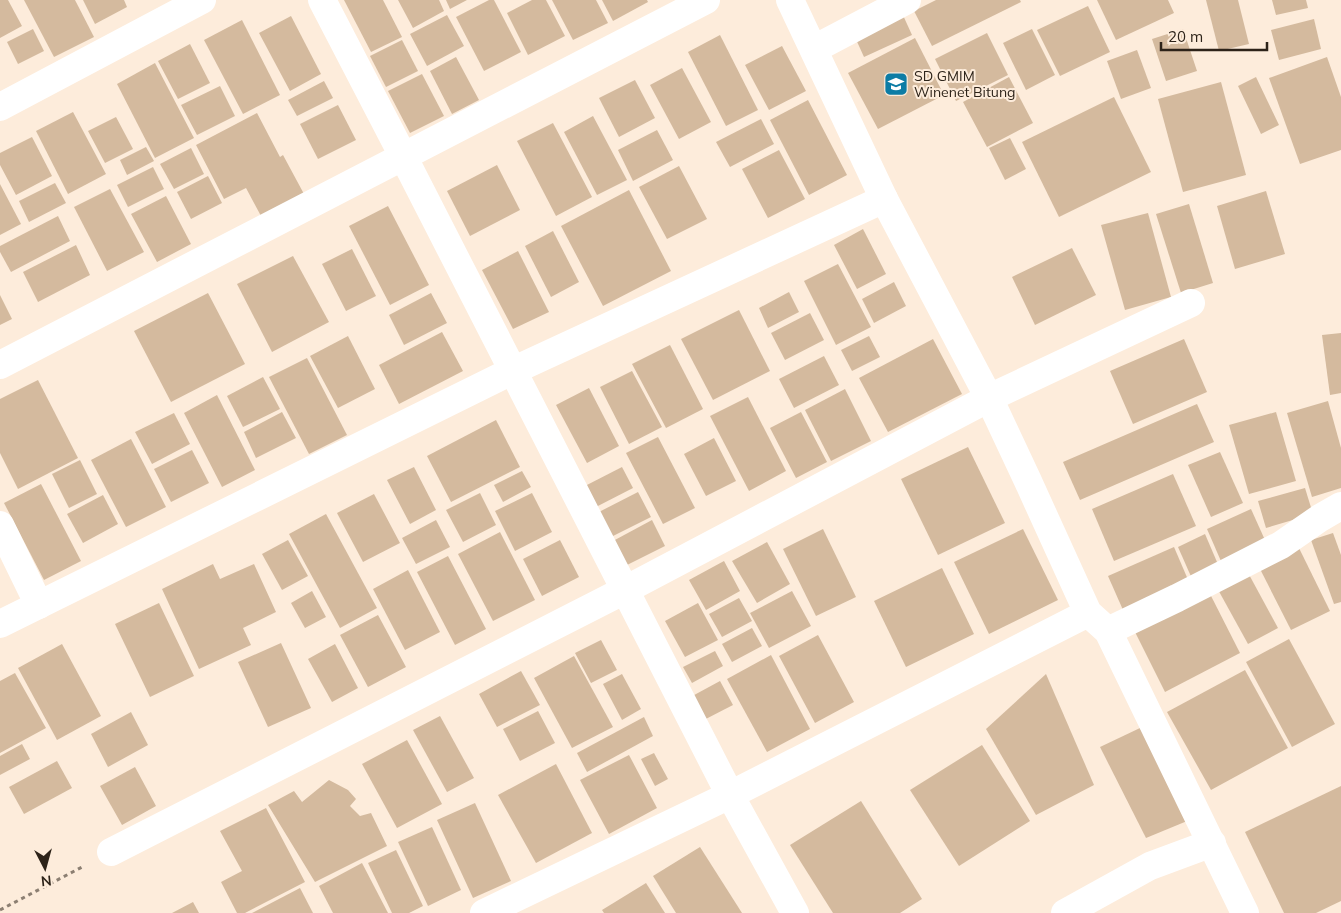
<svg xmlns="http://www.w3.org/2000/svg" width="1341" height="913" font-family="Mulish,sans-serif">
<style>
.building{fill:#d4ba9e}
.lines{fill:none;stroke-linecap:round;stroke-linejoin:round}
.path{stroke:#8c7f72;stroke-width:3;stroke-dasharray:4 4;stroke-linecap:butt}
.minor{stroke:#fff;stroke-width:28}
.tertiary{stroke:#fff;stroke-width:28}
.labels{text-anchor:middle;stroke-width:4;stroke-linejoin:round;paint-order:stroke}
.poi-label{font-size:14px;fill:#2d2319;stroke:#fdecdb;text-anchor:start}
</style>
<rect width="100%" height="100%" fill="#fdecdb"/>
<g class="building">
<polygon points="0,0 8,0 22,26 0,38"/>
<polygon points="24,0 75,0 94,37 54,57"/>
<polygon points="83,0 124,0 127,7 95,24"/>
<polygon points="344,0 383,0 402,37 371,52"/>
<polygon points="398,0 439,0 444,11 413,28"/>
<polygon points="446,0 467,0 450,9"/>
<polygon points="489,0 494,0 521,52 484,71 456,17"/>
<polygon points="532,0 546,0 565,36 528,55 507,13"/>
<polygon points="552,0 596,0 608,23 573,40"/>
<polygon points="602,0 647,0 648,2 613,21"/>
<polygon points="936,0 1020,0 1021,2 932,46 914,11"/>
<polygon points="1097,0 1168,0 1174,13 1116,40"/>
<polygon points="1206,0 1238,0 1249,44 1219,51"/>
<polygon points="1272,0 1306,0 1308,8 1276,15"/>
<polygon points="1088,6 1110,52 1060,76 1037,30"/>
<polygon points="902,13 912,35 864,57 854,35"/>
<polygon points="447,15 464,46 427,66 410,34"/>
<polygon points="291,16 321,74 290,91 259,33"/>
<polygon points="1314,19 1321,49 1279,60 1271,30"/>
<polygon points="242,20 280,95 243,114 204,40"/>
<polygon points="33,29 44,51 18,64 7,42"/>
<polygon points="1032,29 1055,75 1026,90 1003,43"/>
<polygon points="1183,29 1197,71 1166,81 1152,39"/>
<polygon points="987,33 1008,75 956,101 935,59"/>
<polygon points="720,35 758,110 726,126 688,52"/>
<polygon points="915,38 944,95 878,129 848,73"/>
<polygon points="402,40 418,71 386,87 370,56"/>
<polygon points="190,44 210,83 178,99 158,61"/>
<polygon points="782,46 806,91 769,110 745,65"/>
<polygon points="1137,50 1151,88 1121,99 1107,61"/>
<polygon points="456,57 479,100 452,114 430,71"/>
<polygon points="1327,57 1341,97 1341,150 1300,164 1269,78"/>
<polygon points="155,63 194,138 155,158 117,84"/>
<polygon points="682,68 711,122 679,139 650,85"/>
<polygon points="422,74 444,116 410,133 388,91"/>
<polygon points="1009,77 1033,123 987,147 963,102"/>
<polygon points="1256,77 1279,125 1261,134 1238,86"/>
<polygon points="635,80 655,118 619,137 599,98"/>
<polygon points="324,81 333,98 297,116 288,100"/>
<polygon points="1221,82 1246,175 1183,192 1158,99"/>
<polygon points="220,86 235,116 197,135 181,105"/>
<polygon points="1114,97 1151,172 1059,217 1022,142"/>
<polygon points="808,100 847,175 809,195 770,120"/>
<polygon points="338,105 356,140 318,159 300,124"/>
<polygon points="73,112 106,174 68,194 36,131"/>
<polygon points="257,113 280,157 283,155 304,194 261,216 246,188 224,199 196,145"/>
<polygon points="593,116 627,180 597,195 564,132"/>
<polygon points="116,117 133,149 105,163 88,131"/>
<polygon points="761,119 774,144 730,167 716,142"/>
<polygon points="553,123 592,197 556,216 517,141"/>
<polygon points="657,130 673,160 633,181 618,150"/>
<polygon points="32,137 52,176 16,195 0,165 0,153"/>
<polygon points="1010,138 1026,169 1005,180 989,148"/>
<polygon points="146,147 154,161 127,175 120,160"/>
<polygon points="191,148 204,174 174,189 160,164"/>
<polygon points="779,150 805,199 768,218 742,169"/>
<polygon points="497,165 520,210 470,236 447,191"/>
<polygon points="679,166 707,219 667,239 639,187"/>
<polygon points="153,167 164,189 128,207 117,185"/>
<polygon points="208,176 222,203 191,219 177,192"/>
<polygon points="55,183 66,203 29,222 19,201"/>
<polygon points="0,184 21,224 0,235"/>
<polygon points="110,189 144,252 107,271 74,207"/>
<polygon points="629,190 671,271 603,306 561,226"/>
<polygon points="1266,191 1285,254 1235,269 1217,206"/>
<polygon points="166,196 191,244 157,262 131,214"/>
<polygon points="1189,204 1213,283 1181,293 1156,214"/>
<polygon points="388,206 429,285 390,305 349,226"/>
<polygon points="1148,213 1171,297 1125,310 1101,225"/>
<polygon points="58,216 70,241 11,272 0,252 0,246"/>
<polygon points="863,229 886,274 857,289 834,245"/>
<polygon points="553,231 579,282 551,297 525,246"/>
<polygon points="76,245 90,275 38,302 23,272"/>
<polygon points="1072,248 1096,295 1035,325 1012,277"/>
<polygon points="352,249 376,296 346,311 322,264"/>
<polygon points="518,251 549,312 513,329 482,270"/>
<polygon points="293,256 329,322 272,352 237,284"/>
<polygon points="838,264 871,327 836,345 804,281"/>
<polygon points="894,282 906,306 874,323 862,299"/>
<polygon points="789,292 799,312 768,328 759,308"/>
<polygon points="208,293 245,364 171,402 134,331"/>
<polygon points="431,293 447,323 404,345 389,315"/>
<polygon points="0,295 12,319 0,325"/>
<polygon points="739,310 770,371 713,400 681,339"/>
<polygon points="810,313 824,340 785,360 771,333"/>
<polygon points="442,332 463,371 399,404 379,365"/>
<polygon points="1341,333 1341,393 1330,395 1322,335"/>
<polygon points="348,336 375,389 338,408 310,356"/>
<polygon points="869,336 880,357 852,371 841,350"/>
<polygon points="933,339 962,394 888,432 859,378"/>
<polygon points="1184,339 1207,392 1133,424 1110,371"/>
<polygon points="670,345 703,409 666,428 632,364"/>
<polygon points="824,356 839,385 794,408 779,379"/>
<polygon points="307,358 347,435 309,454 269,377"/>
<polygon points="632,371 662,427 629,444 600,387"/>
<polygon points="263,377 280,409 243,427 227,396"/>
<polygon points="38,380 78,458 18,489 0,453 0,399"/>
<polygon points="589,388 619,446 587,463 556,405"/>
<polygon points="845,389 871,441 831,461 805,410"/>
<polygon points="217,395 255,470 222,487 184,413"/>
<polygon points="748,397 786,471 749,491 710,416"/>
<polygon points="1328,401 1341,448 1341,488 1312,497 1287,413"/>
<polygon points="1197,404 1214,442 1080,500 1063,462"/>
<polygon points="282,412 296,438 256,458 244,432"/>
<polygon points="801,412 827,462 796,478 770,428"/>
<polygon points="1276,412 1296,481 1249,494 1229,425"/>
<polygon points="174,413 190,444 152,464 135,432"/>
<polygon points="496,420 520,467 451,502 427,456"/>
<polygon points="658,437 695,508 663,524 626,453"/>
<polygon points="714,438 736,481 706,496 684,454"/>
<polygon points="131,439 166,507 126,527 91,460"/>
<polygon points="968,447 1005,523 938,555 901,479"/>
<polygon points="192,450 209,483 171,502 154,469"/>
<polygon points="1220,452 1243,503 1211,517 1188,465"/>
<polygon points="80,460 97,494 69,508 52,474"/>
<polygon points="414,467 436,510 410,524 387,480"/>
<polygon points="622,467 633,488 594,508 583,487"/>
<polygon points="522,471 531,487 503,502 494,485"/>
<polygon points="1173,474 1196,526 1114,561 1092,509"/>
<polygon points="41,484 81,561 44,580 4,503"/>
<polygon points="1305,488 1313,514 1266,528 1258,501"/>
<polygon points="638,492 651,517 609,538 597,513"/>
<polygon points="480,493 496,525 463,542 446,510"/>
<polygon points="532,493 552,532 515,551 495,511"/>
<polygon points="374,494 400,543 363,562 337,513"/>
<polygon points="103,495 118,524 83,543 67,514"/>
<polygon points="1251,509 1269,549 1224,568 1207,529"/>
<polygon points="326,514 377,608 340,628 289,534"/>
<polygon points="436,520 450,547 416,564 402,538"/>
<polygon points="652,520 665,546 625,566 613,541"/>
<polygon points="823,529 856,597 816,616 783,549"/>
<polygon points="1023,529 1058,600 989,634 954,562"/>
<polygon points="500,532 535,600 493,621 458,554"/>
<polygon points="1333,533 1341,555 1341,602 1334,604 1311,540"/>
<polygon points="1205,534 1220,569 1193,581 1178,547"/>
<polygon points="288,540 308,576 282,590 262,554"/>
<polygon points="560,540 579,577 542,596 523,559"/>
<polygon points="767,542 790,584 757,603 732,561"/>
<polygon points="1298,546 1330,611 1291,630 1258,565"/>
<polygon points="1174,547 1189,582 1123,610 1108,576"/>
<polygon points="448,556 486,629 455,645 417,572"/>
<polygon points="724,561 740,591 706,610 689,580"/>
<polygon points="213,564 220,579 254,564 276,612 243,628 251,645 199,669 162,589"/>
<polygon points="942,568 974,634 906,667 874,601"/>
<polygon points="1246,569 1278,628 1248,644 1216,586"/>
<polygon points="408,570 440,632 405,650 373,589"/>
<polygon points="1207,588 1240,653 1165,692 1132,626"/>
<polygon points="312,591 326,617 305,628 291,603"/>
<polygon points="792,591 811,626 769,648 750,613"/>
<polygon points="739,598 752,621 722,637 709,614"/>
<polygon points="159,603 194,676 150,697 115,624"/>
<polygon points="698,603 718,640 685,657 665,621"/>
<polygon points="378,615 406,667 368,687 340,635"/>
<polygon points="752,628 762,646 732,662 722,644"/>
<polygon points="818,635 854,702 815,723 779,656"/>
<polygon points="1289,639 1335,724 1292,747 1246,662"/>
<polygon points="601,640 617,670 591,683 575,653"/>
<polygon points="281,643 311,708 268,727 238,662"/>
<polygon points="62,644 101,716 57,740 18,668"/>
<polygon points="335,644 358,688 332,702 308,659"/>
<polygon points="715,651 723,666 692,683 683,667"/>
<polygon points="771,655 810,729 767,752 727,679"/>
<polygon points="574,656 613,727 572,748 534,678"/>
<polygon points="1245,670 1288,748 1211,790 1167,712"/>
<polygon points="521,671 540,705 497,727 479,694"/>
<polygon points="15,673 46,728 0,753 0,681"/>
<polygon points="622,674 641,709 622,720 603,684"/>
<polygon points="1046,674 1094,785 1036,815 986,729"/>
<polygon points="720,681 733,705 698,723 685,700"/>
<polygon points="538,711 555,743 520,761 503,729"/>
<polygon points="131,712 148,745 108,767 91,734"/>
<polygon points="440,716 474,778 447,792 413,730"/>
<polygon points="644,717 653,736 587,772 577,753"/>
<polygon points="1140,728 1192,819 1146,838 1100,747"/>
<polygon points="407,740 442,804 397,828 362,764"/>
<polygon points="22,744 30,759 0,775 0,756"/>
<polygon points="982,745 1030,821 959,866 910,790"/>
<polygon points="654,753 668,779 655,786 641,759"/>
<polygon points="629,755 657,808 609,834 580,780"/>
<polygon points="57,761 72,788 24,814 9,787"/>
<polygon points="556,764 592,833 536,863 498,795"/>
<polygon points="135,767 156,806 122,825 100,786"/>
<polygon points="329,780 348,790 356,799 350,806 360,816 371,813 387,846 315,882 268,805 294,791 302,802"/>
<polygon points="1341,786 1341,901 1316,913 1284,913 1245,832"/>
<polygon points="861,801 922,899 900,913 833,913 790,845"/>
<polygon points="475,803 511,881 473,898 437,820"/>
<polygon points="266,808 305,882 245,913 237,913 221,882 242,871 220,831"/>
<polygon points="432,827 461,890 428,906 398,842"/>
<polygon points="700,847 742,913 676,913 653,876"/>
<polygon points="396,850 423,906 409,913 392,913 368,863"/>
<polygon points="362,863 388,913 333,913 319,886"/>
<polygon points="646,883 665,913 604,913 602,910"/>
<polygon points="300,888 313,913 252,913"/>
<polygon points="193,902 199,913 172,913"/>
</g>
<g class="lines">
<polyline class="path" points="0,910 84,866"/>
<g class="minor">
<polyline points="790,0 884,199 989,398 1027,479 1088,613 1108,631 1245,913"/>
<polyline points="814,49 907,0"/>
<polyline points="0,107 202,0"/>
<polyline points="0,365 706,0"/>
<polyline points="0,525 39,605"/>
<polyline points="0,624 512,371 884,199"/>
<polyline points="1108,631 1177,598 1281,545 1320,518 1341,506"/>
<polyline points="111,852 625,590 989,398 1191,303"/>
<polyline points="484,913 730,795 1088,613"/>
<polyline points="1065,913 1150,866 1212,843"/>
</g>
<polyline class="tertiary" points="322,0 403,156 730,795 795,913"/>
</g>
<defs>
<g id="school-square" transform="scale(1.25)"><rect x="-9" y="-9" width="18" height="18" rx="4" fill="#0c7ca5" stroke="#fdecdb"/><path d="M0-5L7-2L0 1L-7-2ZM-4 1L0 2.5L4 1V4Q0 6-4 4Z" fill="#fff"/></g>
</defs>
<g fill-rule="evenodd">
<use href="#school-square" x="896" y="84"/>
</g>
<g class="labels">
<g class="poi-label">
<text x="914" y="81">SD GMIM<tspan x="914" dy="16">Winenet Bitung</tspan></text>
</g>
</g>
<g transform="translate(45 868) rotate(174)" stroke="#fdecdb" stroke-width="4" paint-order="stroke">
<path d="M0-4L9 19L0 12L-9 19Z" fill="#2d2319"/>
<text y="-8" font-size="14" font-weight="bold" text-anchor="middle" fill="#2d2319">N</text>
</g>
<path d="M1161 42v8h106v-8" fill="none" stroke="#2d2319" stroke-width="2.5"/>
<text x="1168" y="42" font-size="15" fill="#2d2319" stroke="#fdecdb" stroke-width="4" paint-order="stroke">20 m</text>
</svg>
